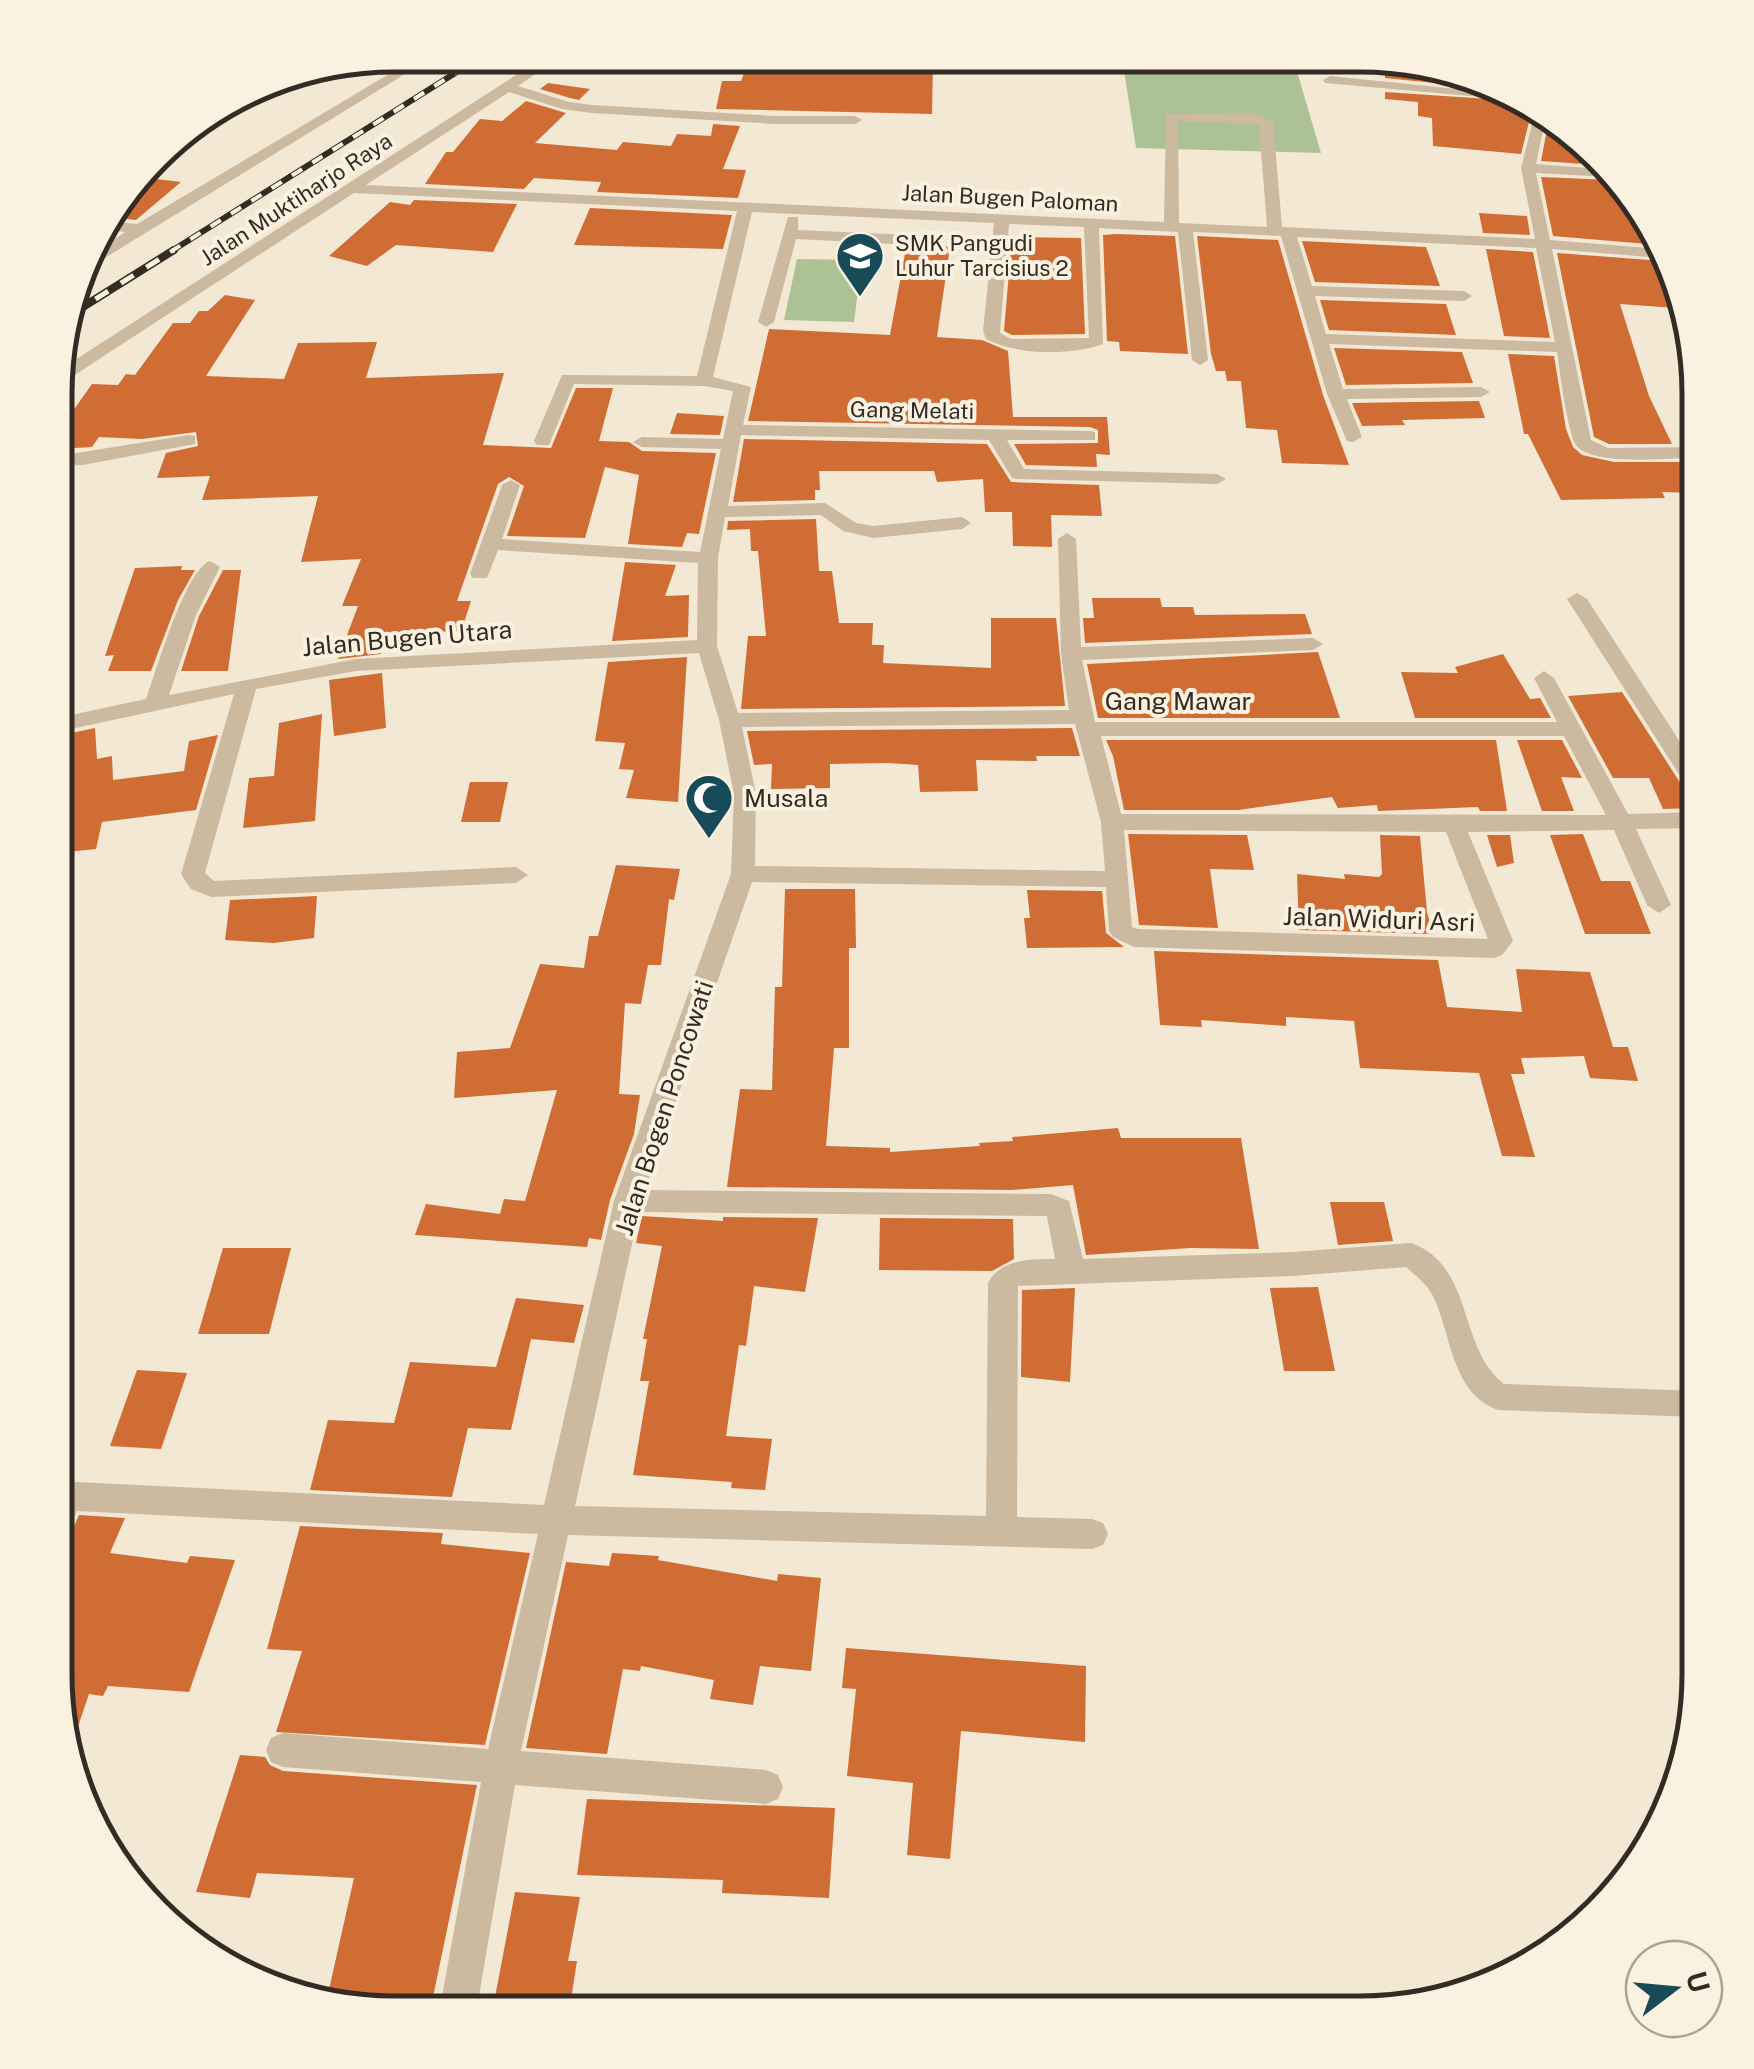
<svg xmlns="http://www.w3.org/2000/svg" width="1754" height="2069" font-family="'Public Sans',sans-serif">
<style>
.green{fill:#adc294}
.building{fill:#d06d35}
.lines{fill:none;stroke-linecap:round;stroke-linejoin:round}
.minor{fill:#cbb9a0;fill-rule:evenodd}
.rail-far1-casing{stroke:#342b24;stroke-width:6}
.rail-casing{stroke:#342b24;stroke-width:8}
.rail-far1{stroke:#faf1e0;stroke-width:4;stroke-dasharray:12;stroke-linecap:butt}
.rail{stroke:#faf1e0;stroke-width:5;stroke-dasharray:15;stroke-linecap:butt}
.labels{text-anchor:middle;stroke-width:8;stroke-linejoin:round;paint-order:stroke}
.far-street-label{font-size:22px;fill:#342b24;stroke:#faf1e0}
.far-poi-label{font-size:22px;fill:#342b24;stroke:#faf1e0;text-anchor:start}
.street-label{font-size:25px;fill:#342b24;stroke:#faf1e0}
.poi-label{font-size:25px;fill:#342b24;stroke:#faf1e0;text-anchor:start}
.rim{fill:none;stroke:#342b24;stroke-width:5}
</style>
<rect width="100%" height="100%" fill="#f2e8d4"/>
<g class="green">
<polygon points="1122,57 1293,58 1321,153 1136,148"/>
<polygon points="797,259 862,260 854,322 784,320"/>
</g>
<g class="building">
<polygon points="751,56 933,61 932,114 716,109 722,81 741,81"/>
<polygon points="1385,66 1437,70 1484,88 1385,78"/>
<polygon points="548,83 590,89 579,100 570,98 540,89"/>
<polygon points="1385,92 1518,101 1533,106 1521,154 1433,146 1432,118 1418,116 1418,102 1385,99"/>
<polygon points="526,101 566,113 535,143 617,150 623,142 671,146 677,134 711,136 713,124 740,126 723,169 746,170 738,198 597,192 601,182 534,178 524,189 425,184 446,152 453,152 480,119 502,121"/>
<polygon points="1550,114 1551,115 1598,165 1541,161"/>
<polygon points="140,177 181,182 136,220 106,217"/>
<polygon points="1541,177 1612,180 1653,224 1659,245 1553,236"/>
<polygon points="414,200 517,204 493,252 396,245 367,266 329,256 390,202 410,205"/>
<polygon points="590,208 732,215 723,249 574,245"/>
<polygon points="1479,213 1527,216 1530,235 1483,233"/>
<polygon points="1116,234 1175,236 1188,354 1120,351 1119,342 1107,341 1103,235"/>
<polygon points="1197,236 1278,240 1323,395 1349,465 1282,463 1277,430 1246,428 1241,381 1227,381 1225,371 1216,371 1211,354"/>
<polygon points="1012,237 1081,238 1085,334 1012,335 1004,331"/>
<polygon points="1302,241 1426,247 1440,286 1315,282"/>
<polygon points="941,246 950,247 937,337 982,340 1008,351 1013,417 1107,417 1110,455 1096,454 1097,467 1026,465 1014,444 1098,443 1098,430 1090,427 748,421 769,329 890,335 906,248 934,250"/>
<polygon points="1486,249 1533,252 1550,338 1504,336"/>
<polygon points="1557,253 1663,261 1676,308 1620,304 1649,396 1672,444 1609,444 1594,437"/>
<polygon points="225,295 255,300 206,376 284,379 298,343 377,342 366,378 504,373 483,445 551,448 576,388 613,388 599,441 629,442 642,451 716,453 699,534 687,533 682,547 628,544 639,475 605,467 585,538 507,536 524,486 509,477 498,484 457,601 471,601 461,632 430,631 425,644 381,643 381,654 338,659 358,606 342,606 361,559 301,562 318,496 202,500 210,476 157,478 166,453 198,446 196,432 142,439 99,437 92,447 58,449 58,432 92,384 118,385 126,374 135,375 173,323 190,323 199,311 208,311"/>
<polygon points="1320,300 1446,304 1456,335 1329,330"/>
<polygon points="1334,348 1462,352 1473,383 1346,385"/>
<polygon points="1508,354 1554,356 1566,429 1573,447 1582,455 1614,462 1680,462 1695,493 1662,492 1665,498 1561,500 1528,434 1524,434"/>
<polygon points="1479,401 1485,418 1402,420 1405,425 1362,426 1352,403"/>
<polygon points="677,413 724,416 720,435 670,434"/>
<polygon points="744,439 987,444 1011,482 1099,485 1102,516 1051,515 1052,547 1013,546 1012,512 985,512 983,479 937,482 934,471 819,471 820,490 815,490 815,500 733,502"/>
<polygon points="816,519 819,571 832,571 839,623 873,623 872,645 884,645 883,663 991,668 991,618 1056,618 1065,706 741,709 748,636 766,636 758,551 751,551 750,529 727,530 728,521"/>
<polygon points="625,562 676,565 665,596 689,595 688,637 612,641"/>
<polygon points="182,566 181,570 195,570 178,600 151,671 108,671 114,655 105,656 135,568"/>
<polygon points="223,570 241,570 228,671 181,671 199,616"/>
<polygon points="1092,598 1160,598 1162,607 1193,607 1195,615 1305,614 1312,634 1085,643 1083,618 1094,618"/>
<polygon points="1318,652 1340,718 1098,718 1087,664"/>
<polygon points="1503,654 1530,699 1540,698 1551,718 1415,718 1401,672 1458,673 1455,667"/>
<polygon points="687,657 678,802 626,798 634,770 619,769 625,743 595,741 608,662"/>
<polygon points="382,673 386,728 334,736 329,680"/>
<polygon points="1622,692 1688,795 1699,798 1699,808 1663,809 1649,778 1613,778 1568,696"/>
<polygon points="322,714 315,821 243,828 249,778 274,776 279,723"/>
<polygon points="95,728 97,759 112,756 113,780 184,771 189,741 218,735 196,810 102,822 96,849 57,853 57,736"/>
<polygon points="1072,728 1080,756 1036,756 1037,761 976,760 978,791 920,792 918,765 888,763 830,764 830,788 771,789 772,764 754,765 747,731"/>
<polygon points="1106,740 1496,740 1507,811 1480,811 1478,807 1378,811 1377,805 1338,808 1332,797 1238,810 1124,810 1113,756"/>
<polygon points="1517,740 1562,740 1582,778 1561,777 1574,811 1542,811"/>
<polygon points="470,782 508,782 500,822 461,822"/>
<polygon points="1128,834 1247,835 1254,870 1210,869 1218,928 1139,925"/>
<polygon points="1583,834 1601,881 1630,881 1651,934 1585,934 1550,835"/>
<polygon points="1380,835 1420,836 1427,912 1433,934 1299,930 1297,874 1345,879 1344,874 1379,877 1382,874"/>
<polygon points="1487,835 1510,835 1514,863 1497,867"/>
<polygon points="616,865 680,869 674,900 669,899 661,965 648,965 641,1004 625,1003 619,1094 640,1095 634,1134 610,1200 601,1240 589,1238 587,1247 415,1235 426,1204 500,1214 504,1199 525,1201 557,1090 454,1098 457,1052 510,1048 540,964 584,968 589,936 598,936"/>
<polygon points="785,889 855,889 856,948 849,948 849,1048 834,1048 826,1146 890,1148 890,1152 980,1146 979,1143 1013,1141 1012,1137 1118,1128 1121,1138 1241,1138 1259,1249 1190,1248 1086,1255 1073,1185 1012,1190 727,1187 740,1089 772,1090 775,987 782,987"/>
<polygon points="1027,890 1102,891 1106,933 1124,947 1027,948 1024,918 1030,918"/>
<polygon points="317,896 314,938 274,943 225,940 230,900"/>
<polygon points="1154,951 1438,960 1447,1007 1522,1012 1516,969 1590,972 1613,1047 1628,1047 1638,1081 1590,1078 1584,1056 1521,1058 1525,1074 1511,1074 1535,1157 1502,1156 1479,1073 1360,1068 1354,1021 1286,1017 1286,1026 1201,1020 1202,1027 1160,1025"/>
<polygon points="1330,1202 1384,1202 1393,1241 1338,1245"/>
<polygon points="642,1216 723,1221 723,1217 818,1218 805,1292 754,1286 746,1346 739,1345 726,1436 772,1439 765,1490 731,1488 732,1482 633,1475 649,1381 640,1381 647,1339 643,1339 662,1246 636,1243"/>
<polygon points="880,1218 1013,1219 1014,1259 992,1271 879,1270"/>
<polygon points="223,1248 291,1248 269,1334 198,1334"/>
<polygon points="1318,1287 1335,1371 1284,1371 1270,1288"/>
<polygon points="1075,1288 1070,1382 1021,1377 1022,1290"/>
<polygon points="516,1298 584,1305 574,1343 531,1339 511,1430 468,1428 452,1497 310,1490 328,1420 394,1423 410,1362 496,1367"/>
<polygon points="137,1370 187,1373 161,1449 110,1446"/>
<polygon points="79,1515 125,1518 110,1553 187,1563 190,1556 235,1560 189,1692 108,1686 103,1696 89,1694 73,1741 55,1675 55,1545 69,1538"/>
<polygon points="300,1526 443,1533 441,1544 530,1553 485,1745 276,1732 302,1651 267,1649"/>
<polygon points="612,1553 659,1556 658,1560 777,1581 778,1574 821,1578 811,1671 760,1666 753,1705 710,1699 714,1680 641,1666 640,1671 623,1669 607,1754 526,1748 566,1562 609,1566"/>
<polygon points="846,1648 1086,1666 1085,1742 961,1731 950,1859 907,1855 913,1783 847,1776 856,1689 842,1688"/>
<polygon points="240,1755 265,1757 270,1765 283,1771 477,1785 432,2002 328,1994 354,1878 257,1873 250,1898 196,1892"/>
<polygon points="587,1799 835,1808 829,1898 722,1893 723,1880 577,1875"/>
<polygon points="515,1892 580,1897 568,1961 577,1961 569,2013 492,2013"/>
</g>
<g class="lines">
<g class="minor">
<polygon points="421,55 436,55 85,270 90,257 125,232 99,229 104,221 137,224"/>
<path d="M547,55H563L518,86L569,102L592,105L776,116H855L862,120L855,124H776L592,113L562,109L509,92L366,185L1164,222L1166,114L1254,113L1273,122L1282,227L1535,239L1521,168L1536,108L1547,112L1536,164L1602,169L1609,177L1536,173L1550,240L1660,249L1662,258L1552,249L1591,440L1608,448L1699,447V457C1673,458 1591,467 1576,445C1567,432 1560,370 1557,352L1329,344L1343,389L1481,387L1490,392L1481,397L1347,399L1362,437L1353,442L1347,441L1327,394L1281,236L1193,232L1208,360L1200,365L1192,360L1178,232L1099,228L1103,344C1071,356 1016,355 986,339L983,331L994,223L752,212L713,377L751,387L743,425L1089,431L1095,432V440H1007L1024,469L1217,474L1226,479L1217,484L1018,479L1012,478L989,440L741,435L728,506L825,503L856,523L873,526L962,517L971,523L962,529L873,538L843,531L821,515L725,517L718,558L717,646L738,713L1069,710L1061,654L1058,539L1067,533L1076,539L1081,647L1313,638L1323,644L1313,650L1082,660L1095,722H1557L1534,678L1544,671L1554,678L1628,814L1699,812V828L1636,829L1671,905L1659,913L1647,905L1614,830L1468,832L1513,941L1502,955L1494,958L1134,947L1113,937L1109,931L1106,887L752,882L645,1190L1051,1194L1069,1201L1083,1259L1293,1252L1411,1243C1475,1266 1457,1348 1504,1384L1698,1391V1417L1498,1410C1451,1393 1452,1335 1433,1296C1427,1284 1416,1276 1406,1267L1293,1276L1018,1286L1017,1517L1092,1519L1103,1523L1108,1534L1103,1545L1092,1549L568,1535L521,1751L766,1770L778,1775L783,1787L778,1799L766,1804L515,1785L476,2013H439L481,1782L283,1767L271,1762L266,1750L271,1738L283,1733L488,1749L538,1534L77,1511L66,1536L55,1541V1481L544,1505L614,1201L731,874L734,794L719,720L699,653L356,671L256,689L205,873L214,881L516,867L528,875L516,883L211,897L191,889L181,874L234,694L57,732V718L146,699C156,672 185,570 210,561L220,567L196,615L169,695L356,659L697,640L698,563L498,550L487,578H473L470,574L502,485L511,480L520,485L502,539L700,552L721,449L642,447L633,442L642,437L723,439L733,391L704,386L574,384L549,445H537L534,441L562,375L697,376L737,211L354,193L64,382L58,383V371ZM1178,121L1259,124L1267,227L1179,223ZM1009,224L1084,227L1089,338L1011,339L1000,333ZM1297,237L1536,248L1555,342L1326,334L1315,296L1464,301L1472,296L1464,291L1312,286ZM1075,724L1101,822L1105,871L755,866L756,794L742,727ZM1101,736H1564L1606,815L1121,814ZM1124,830L1446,832L1488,939L1138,929L1132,927ZM639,1212L1047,1216L1055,1259C1031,1259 1000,1259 988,1283L986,1516L575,1506Z"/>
<polygon points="1330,76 1496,93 1515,100 1325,83 1323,80"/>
<polygon points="788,217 798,217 798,230 934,236 942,241 934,246 796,239 774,322 766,327 758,322"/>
<polygon points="189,435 195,436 195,444 83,465 58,466 58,456"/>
<polygon points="1577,593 1587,599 1699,771 1699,795 1691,793 1567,599"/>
</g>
<g class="rail-far1-casing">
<polyline id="rail-far1" points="170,252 484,55"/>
</g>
<g class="rail-casing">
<polyline id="rail" points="70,315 174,250"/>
</g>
<use href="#rail-far1" class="rail-far1"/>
<use href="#rail" class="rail"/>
</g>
<defs>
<g id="school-pin" transform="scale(2.5)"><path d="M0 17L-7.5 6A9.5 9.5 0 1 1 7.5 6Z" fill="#174b58" stroke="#faf1e0"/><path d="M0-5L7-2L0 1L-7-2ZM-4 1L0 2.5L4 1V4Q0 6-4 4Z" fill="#fff"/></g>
<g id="mosque-pin" transform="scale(2.5)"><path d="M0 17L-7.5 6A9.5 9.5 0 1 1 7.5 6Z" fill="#174b58" stroke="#faf1e0"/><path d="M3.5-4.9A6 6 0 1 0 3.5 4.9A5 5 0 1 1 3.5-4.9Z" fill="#fff"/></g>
</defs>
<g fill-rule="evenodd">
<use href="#school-pin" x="860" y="256"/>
<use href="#mosque-pin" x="709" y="798"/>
</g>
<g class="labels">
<g class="far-street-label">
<text transform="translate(1010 198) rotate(3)" y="8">Jalan Bugen Paloman</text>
<text transform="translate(296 199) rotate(-33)" y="8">Jalan Muktiharjo Raya</text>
<text transform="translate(912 410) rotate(1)" y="8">Gang Melati</text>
</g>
<g class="far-poi-label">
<text x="895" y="251">SMK Pangudi<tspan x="895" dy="25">Luhur Tarcisius 2</tspan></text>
</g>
<g class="street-label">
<text transform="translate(407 638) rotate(-5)" y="9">Jalan Bugen Utara</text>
<text x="1178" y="710">Gang Mawar</text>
<text transform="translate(1379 919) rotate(2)" y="9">Jalan Widuri Asri</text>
<text transform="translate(664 1108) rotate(-72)" y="9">Jalan Bogen Poncowati</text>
</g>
<g class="poi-label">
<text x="744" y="807">Musala</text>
</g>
</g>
<path d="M0 0H1754V2069H0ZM394 72H1360A322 322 0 0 1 1682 394V1674A322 322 0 0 1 1360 1996H394A322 322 0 0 1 72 1674V394A322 322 0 0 1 394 72Z" fill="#faf1e0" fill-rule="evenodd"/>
<path class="rim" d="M394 72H1360A322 322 0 0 1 1682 394V1674A322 322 0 0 1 1360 1996H394A322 322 0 0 1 72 1674V394A322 322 0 0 1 394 72Z"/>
<g transform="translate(1674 1989) rotate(74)"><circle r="48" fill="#faf1e0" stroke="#aba295" stroke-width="2.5"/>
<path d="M0-8L18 38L0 25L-18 38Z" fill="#174b58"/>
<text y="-15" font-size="28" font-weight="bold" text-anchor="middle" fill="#342b24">U</text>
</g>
</svg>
